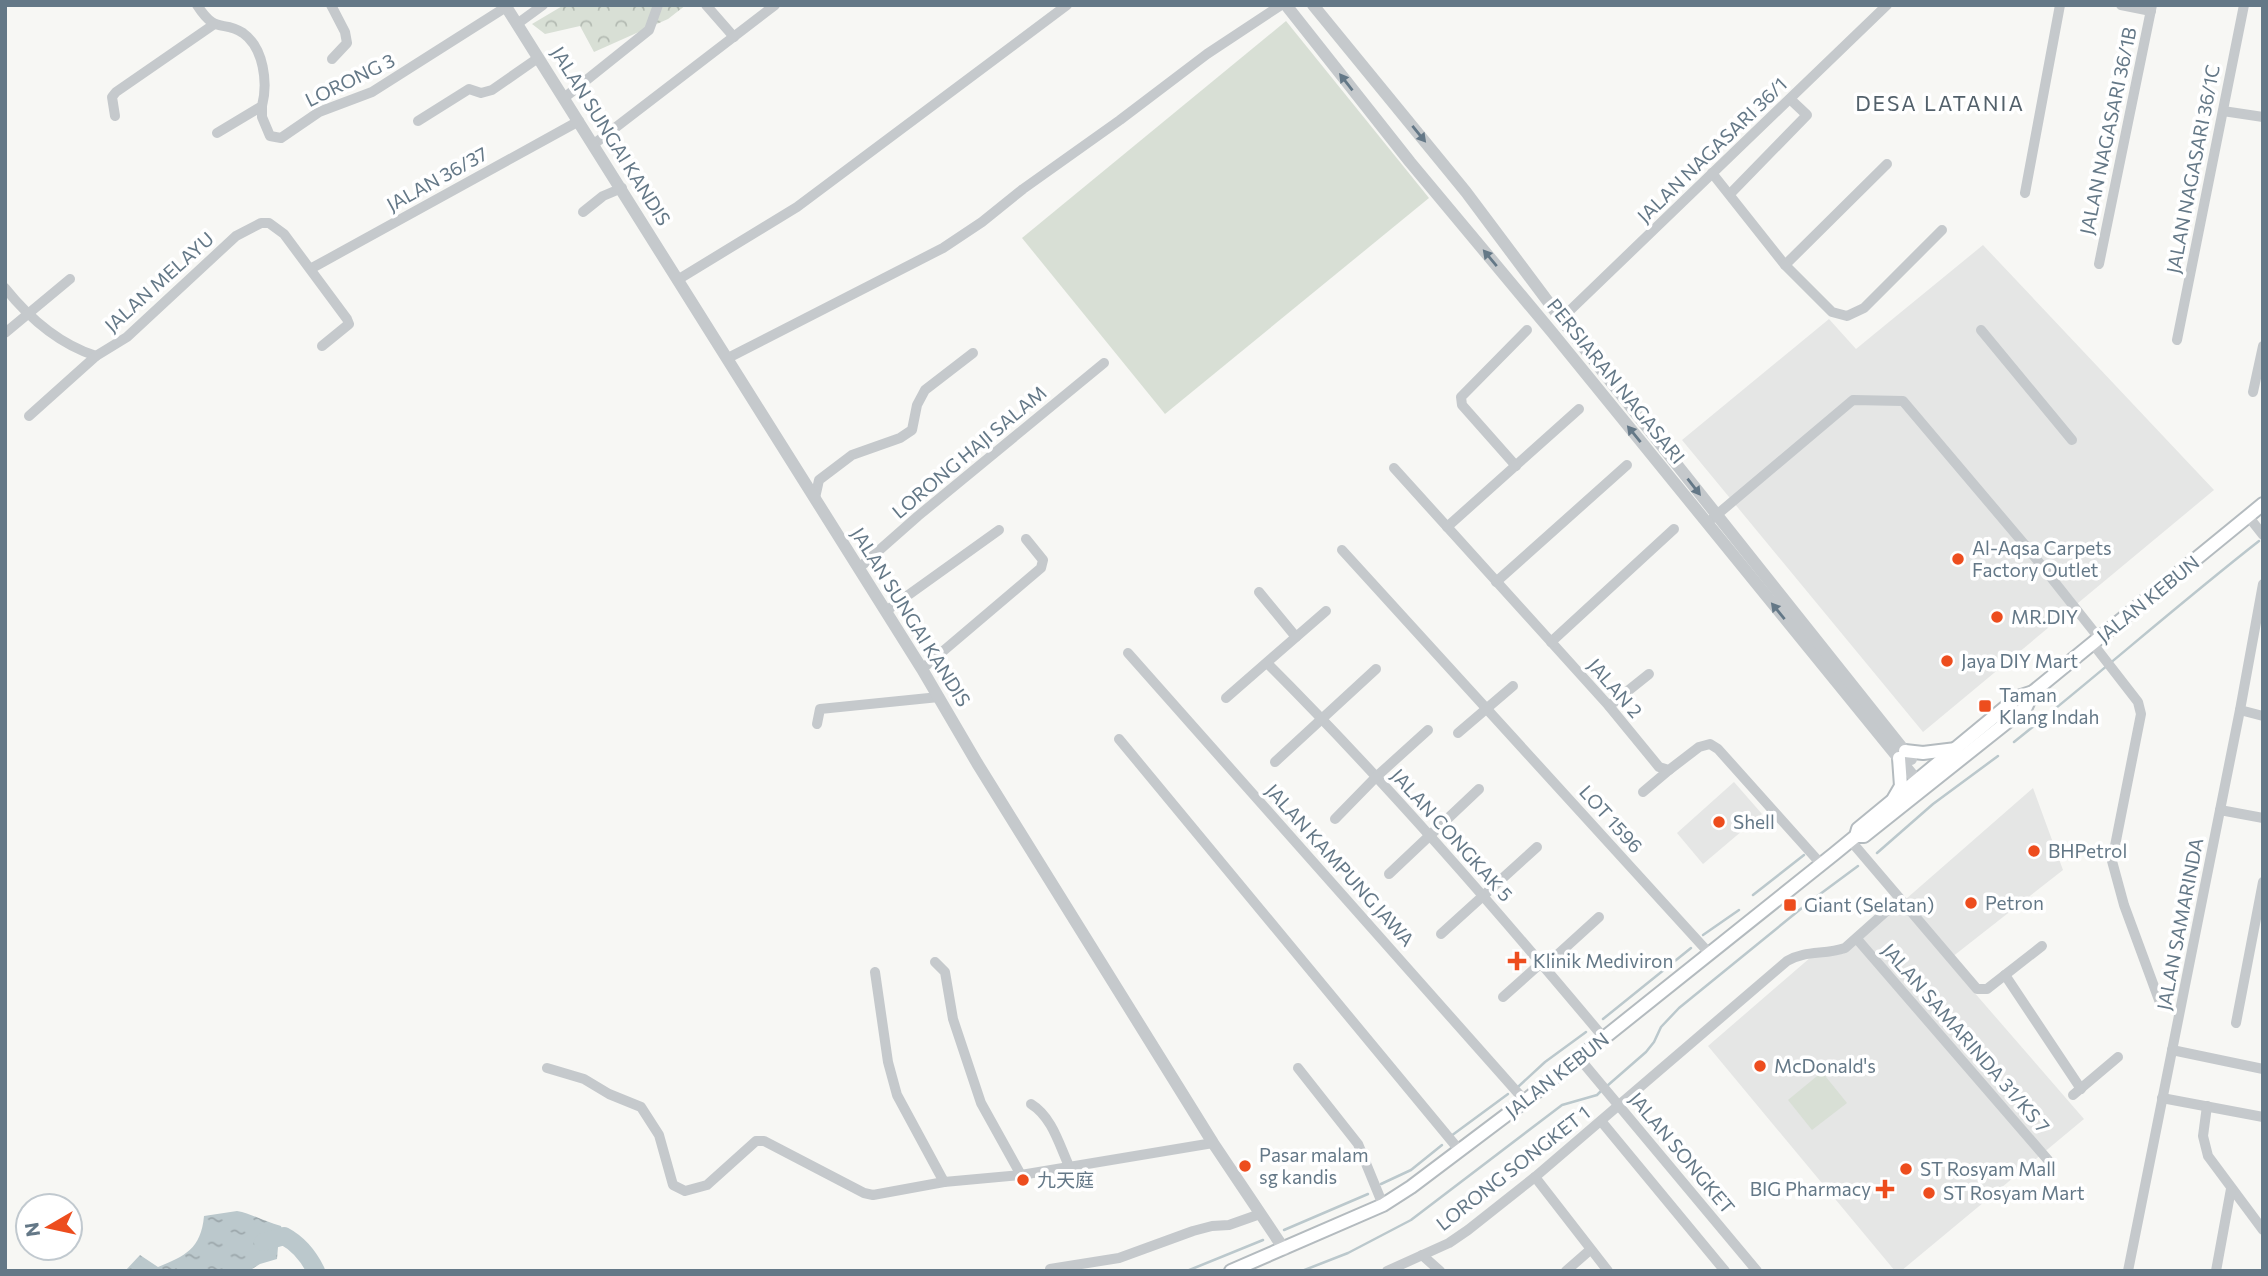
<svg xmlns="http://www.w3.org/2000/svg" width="2268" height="1276" font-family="Commissioner,'Noto Sans SC',sans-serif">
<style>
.built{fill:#e5e6e5}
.green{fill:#d8dfd5}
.forest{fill:url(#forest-crowns)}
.water{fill:url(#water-ripples)}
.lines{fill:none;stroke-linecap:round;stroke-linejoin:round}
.stream{stroke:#bbc8cc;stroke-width:2.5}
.river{stroke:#bbc8cc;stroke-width:18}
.secondary-casing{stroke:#b4bbbf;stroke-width:16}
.minor{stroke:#c5c9cc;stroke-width:10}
.tertiary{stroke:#c5c9cc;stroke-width:12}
.secondary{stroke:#fff;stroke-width:12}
.oneway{fill:#647887}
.poi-dot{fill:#ed4d1e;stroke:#fff;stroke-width:2.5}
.labels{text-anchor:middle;stroke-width:7;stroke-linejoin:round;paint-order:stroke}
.street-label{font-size:19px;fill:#647887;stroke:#fff}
.poi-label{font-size:19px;fill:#647887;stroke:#fff;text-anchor:start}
.neighbourhood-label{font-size:21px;letter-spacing:2px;fill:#53616b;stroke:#fff}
</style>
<defs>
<pattern id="forest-crowns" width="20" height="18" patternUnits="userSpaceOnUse" patternTransform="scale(1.75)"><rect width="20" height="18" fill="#d8dfd5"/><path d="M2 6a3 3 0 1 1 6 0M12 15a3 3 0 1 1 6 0" fill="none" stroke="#b3bab2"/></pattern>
<pattern id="water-ripples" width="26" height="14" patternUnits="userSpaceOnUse" patternTransform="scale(1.75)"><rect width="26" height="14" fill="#bbc8cc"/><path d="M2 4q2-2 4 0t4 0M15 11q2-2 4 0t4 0" fill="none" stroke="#9ca7ab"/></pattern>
</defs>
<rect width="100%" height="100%" fill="#f7f7f4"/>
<g class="built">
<polygon points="1983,245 2214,490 1923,732 1682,440 1829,319 1856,349"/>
<polygon points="1734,782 1762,814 1703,864 1677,833"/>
<polygon points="2033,788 2063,870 1947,961 2084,1119 1901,1271 1895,1271 1708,1046 1811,957 1843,954"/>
</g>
<g class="green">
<polygon points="1286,21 1429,198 1165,414 1022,238"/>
<polygon points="1822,1072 1847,1103 1812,1130 1788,1100"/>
</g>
<polygon class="forest" points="564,5 686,5 668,19 594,52 580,26 545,34 532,24"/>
<path class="water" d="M237,1211C253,1214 265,1222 281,1226L284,1236L278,1247L277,1259L260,1264L249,1271H125L140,1255L158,1267C185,1256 201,1249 204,1216Z"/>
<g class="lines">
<g class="stream">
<path d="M2014,742C2097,676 2176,606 2259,541"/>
<polyline points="1877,853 1933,804 1998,756"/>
<polyline points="1753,895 1804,855"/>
<polyline points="1703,935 1739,910"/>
<polyline points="1603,1019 1691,948"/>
<polyline points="1519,1086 1545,1062 1586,1032"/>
<polyline points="1607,1086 1646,1052 1654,1042 1661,1027 1679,1008 1808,903 1858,866"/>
<polyline points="1451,1136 1508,1094"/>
<polyline points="1381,1184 1411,1170 1442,1145"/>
<polyline points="1284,1230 1368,1194"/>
<polyline points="1187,1271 1263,1240"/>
<polyline points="1302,1271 1348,1253 1411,1220 1562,1105 1597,1095 1602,1090"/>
</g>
<path class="river" d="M263,1242L284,1236C299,1244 308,1255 316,1271"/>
<g class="secondary-casing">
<g id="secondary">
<polyline points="1905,751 1923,753 1956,749"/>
<polyline points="1894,798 1901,786 1899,758"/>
<polyline points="1856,836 1864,836 2026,707 2033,692"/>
<polyline points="1231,1271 1383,1205 1411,1187 1525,1101 1834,854 1856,836 1858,829 2018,697 2033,692 2263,504"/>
</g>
</g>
<g class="minor">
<path d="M197,5C217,36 222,19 243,33C264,48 268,83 262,106L217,133"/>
<polyline points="331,5 345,32 347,43 332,59"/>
<polyline points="706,5 734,37"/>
<polyline points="2121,5 2151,11"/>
<polyline points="517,24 543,5"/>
<polyline points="564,98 649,30 658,5"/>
<polyline points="262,106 262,117 270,136 281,138 319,112 372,92 506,7"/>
<polyline points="2223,111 2263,117"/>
<polyline points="115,116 112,97 116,92 213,25"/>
<polyline points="418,121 469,89 481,93 492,90 538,58"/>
<polyline points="594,144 775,5"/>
<polyline points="1712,173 1785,265 1832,312 1847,316 1864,308 1942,230"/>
<polyline points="2025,193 2060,5"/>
<polyline points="1730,194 1807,115 1790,99"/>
<polyline points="583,212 603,196 622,188"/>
<polyline points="2099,264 2152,5"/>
<polyline points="1785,265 1887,164"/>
<polyline points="312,268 579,121"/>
<polyline points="679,279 797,207 1067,5"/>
<path d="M5,288C29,318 59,344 96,356"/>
<polyline points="1561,319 1887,5"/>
<polyline points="1981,330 2072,440"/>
<polyline points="5,333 70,279"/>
<polyline points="2177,340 2244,5"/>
<polyline points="728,358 943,248 982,222 1023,189 1120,120 1207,54 1281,5"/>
<polyline points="2253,392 2263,346"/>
<polyline points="29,416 96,356 127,337 236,236 261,223 269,223 284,234 347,319 349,324 322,346"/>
<polyline points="1516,466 1462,405 1461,397 1527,330"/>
<polyline points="1394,468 1609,706 1659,767 1669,770 1699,747 1710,744 1718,749 1821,864"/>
<polyline points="815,498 819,480 852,455 900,438 912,430 917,405 925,390 973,353"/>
<polyline points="2248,516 2263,535"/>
<polyline points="1713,518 1853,400 1903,401 2030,551 2099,638"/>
<polyline points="1447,527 1579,409"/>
<polyline points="1342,550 1709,953"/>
<polyline points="859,568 918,516 1104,363"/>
<polyline points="1496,582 1627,465"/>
<polyline points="1259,592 1296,637"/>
<polyline points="886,611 999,530"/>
<polyline points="1551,642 1674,529"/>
<polyline points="2093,644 2138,702 2141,714 2112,861 2124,905 2159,1000"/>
<polyline points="1128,653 1525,1101"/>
<path d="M1267,663C1386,782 1496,909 1604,1038"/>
<polyline points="922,669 1041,568 1043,560 1026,539"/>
<polyline points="1226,698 1326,611"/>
<polyline points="1609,706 1649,674"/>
<polyline points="2240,710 2263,716"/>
<polyline points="817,724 820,709 939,697"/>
<polyline points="1458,733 1513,686"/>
<polyline points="1119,739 1460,1151"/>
<polyline points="1275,762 1376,669"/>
<polyline points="1643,792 1669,770"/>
<polyline points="2220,810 2263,818"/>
<polyline points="1335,819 1376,777 1428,730"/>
<polyline points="1850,840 1977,989 1987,989 2042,946"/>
<polyline points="1389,874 1479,789"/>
<polyline points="1441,934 1537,847"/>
<polyline points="1857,939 2048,1160"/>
<polyline points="935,962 945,972 953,1019 981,1103 1021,1175"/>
<polyline points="1544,967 1599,917"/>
<polyline points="875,972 888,1062 897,1095 944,1182"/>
<polyline points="2005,975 2081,1089"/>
<polyline points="1503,997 1541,963"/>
<polyline points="2236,1023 2263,882"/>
<polyline points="2172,1050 2263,1069"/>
<polyline points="1579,1058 1757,1271"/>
<polyline points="547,1068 584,1079 609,1094 641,1107 659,1135 673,1185 685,1191 707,1185 756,1141 764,1141 864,1193 873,1195 944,1182 1021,1175 1213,1143"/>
<polyline points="1298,1068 1358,1144 1383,1205"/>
<polyline points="2073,1095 2118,1057"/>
<polyline points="2162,1098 2263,1117"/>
<path d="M1031,1104C1052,1117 1059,1144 1069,1166"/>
<polyline points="2207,1106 2203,1136 2208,1156 2263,1230"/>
<polyline points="1601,1121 1725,1271"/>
<polyline points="1535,1177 1608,1271"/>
<polyline points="1422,1255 1440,1271"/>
<polyline points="1050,1269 1119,1258 1193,1231 1212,1226 1229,1225 1260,1214"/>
<path d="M1387,1271L1449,1243L1468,1230L1535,1177L1787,961C1805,950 1825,955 1845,948L1900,899"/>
<polyline points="1566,1271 1590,1250"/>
<polyline points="2128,1271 2240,710 2263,584"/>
<polyline points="2216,1271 2231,1189"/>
</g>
<g class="tertiary">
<polyline points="505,5 922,669 977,763 1213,1143 1284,1249"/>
<polyline points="1286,5 1410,162 1551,331 1922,787"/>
<polyline points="1313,5 1466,192 1561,319 1911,759"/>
</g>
<use href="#secondary" class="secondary"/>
</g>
<defs><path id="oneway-solid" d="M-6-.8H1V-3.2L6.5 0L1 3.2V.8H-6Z" transform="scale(1.75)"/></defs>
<g class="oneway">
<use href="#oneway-solid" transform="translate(1346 82) rotate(-128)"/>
<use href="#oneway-solid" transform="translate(1419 134) rotate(51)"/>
<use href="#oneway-solid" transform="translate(1490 258) rotate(-130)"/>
<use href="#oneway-solid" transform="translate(1634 434) rotate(-129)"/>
<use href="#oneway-solid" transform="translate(1694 487) rotate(52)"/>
<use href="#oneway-solid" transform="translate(1778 611) rotate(-129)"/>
</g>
<g class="poi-dot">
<circle cx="1958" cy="559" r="7"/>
<circle cx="1997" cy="617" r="7"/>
<circle cx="1947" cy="661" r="7"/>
<rect x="1978" y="699" width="14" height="14" rx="3.5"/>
<circle cx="1719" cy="822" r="7"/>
<circle cx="2034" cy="851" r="7"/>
<circle cx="1971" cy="903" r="7"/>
<rect x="1783" y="898" width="14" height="14" rx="3.5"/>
<path d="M1513.5 950.5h7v7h7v7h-7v7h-7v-7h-7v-7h7z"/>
<circle cx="1760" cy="1066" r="7"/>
<circle cx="1245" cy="1166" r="7"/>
<circle cx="1906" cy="1169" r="7"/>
<circle cx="1023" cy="1180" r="7"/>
<path d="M1881.5 1178.5h7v7h7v7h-7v7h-7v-7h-7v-7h7z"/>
<circle cx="1929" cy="1193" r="7"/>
</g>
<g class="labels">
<g class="street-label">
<text transform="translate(350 80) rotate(-26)" y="7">LORONG 3</text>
<text transform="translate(2108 131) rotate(-78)" y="7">JALAN NAGASARI 36/1B</text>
<text transform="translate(611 136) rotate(58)" y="7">JALAN SUNGAI KANDIS</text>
<text transform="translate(1712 150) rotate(-44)" y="7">JALAN NAGASARI 36/1</text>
<text transform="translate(2193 169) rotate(-79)" y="7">JALAN NAGASARI 36/1C</text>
<text transform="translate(437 179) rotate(-29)" y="7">JALAN 36/37</text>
<text transform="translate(159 282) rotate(-42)" y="7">JALAN MELAYU</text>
<text transform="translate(1616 381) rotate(51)" y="7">PERSIARAN NAGASARI</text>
<text transform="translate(969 452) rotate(-40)" y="7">LORONG HAJI SALAM</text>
<text transform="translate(2148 599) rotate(-39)" y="7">JALAN KEBUN</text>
<text transform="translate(911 617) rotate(58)" y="7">JALAN SUNGAI KANDIS</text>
<text transform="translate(1615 688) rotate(49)" y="7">JALAN 2</text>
<text transform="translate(1611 819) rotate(48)" y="7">LOT 1596</text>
<text transform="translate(1452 835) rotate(48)" y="7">JALAN CONGKAK 5</text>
<text transform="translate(1340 865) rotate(48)" y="7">JALAN KAMPUNG JAWA</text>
<text transform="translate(2180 924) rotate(-79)" y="7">JALAN SAMARINDA</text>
<text transform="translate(1966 1038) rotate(49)" y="7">JALAN SAMARINDA 31/KS 7</text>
<text transform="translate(1557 1075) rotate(-38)" y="7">JALAN KEBUN</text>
<text transform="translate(1682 1153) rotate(50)" y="7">JALAN SONGKET</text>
<text transform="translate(1513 1168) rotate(-38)" y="7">LORONG SONGKET 1</text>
</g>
<g class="poi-label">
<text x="1972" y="555">Al-Aqsa Carpets<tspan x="1972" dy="22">Factory Outlet</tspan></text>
<text x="2011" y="624">MR.DIY</text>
<text x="1961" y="668">Jaya DIY Mart</text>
<text x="1999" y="702">Taman<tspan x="1999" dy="22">Klang Indah</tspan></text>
<text x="1733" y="829">Shell</text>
<text x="2048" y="858">BHPetrol</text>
<text x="1985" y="910">Petron</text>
<text x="1804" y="912">Giant (Selatan)</text>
<text x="1533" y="968">Klinik Mediviron</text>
<text x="1774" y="1073">McDonald's</text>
<text x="1259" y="1162">Pasar malam<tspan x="1259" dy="22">sg kandis</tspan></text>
<text x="1920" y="1176">ST Rosyam Mall</text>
<text x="1037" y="1187">九天庭</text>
<text x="1871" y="1196" text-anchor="end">BIG Pharmacy</text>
<text x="1943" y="1200">ST Rosyam Mart</text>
</g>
<g class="neighbourhood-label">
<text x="1940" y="111">DESA LATANIA</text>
</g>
</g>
<rect width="2268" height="1276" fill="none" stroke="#647887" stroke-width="14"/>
<g transform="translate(49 1227) rotate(261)"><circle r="33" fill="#ffffff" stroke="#c1c9cf" stroke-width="2"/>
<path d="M0-5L12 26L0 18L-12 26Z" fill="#ed4d1e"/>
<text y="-10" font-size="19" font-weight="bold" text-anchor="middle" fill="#647887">N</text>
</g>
</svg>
